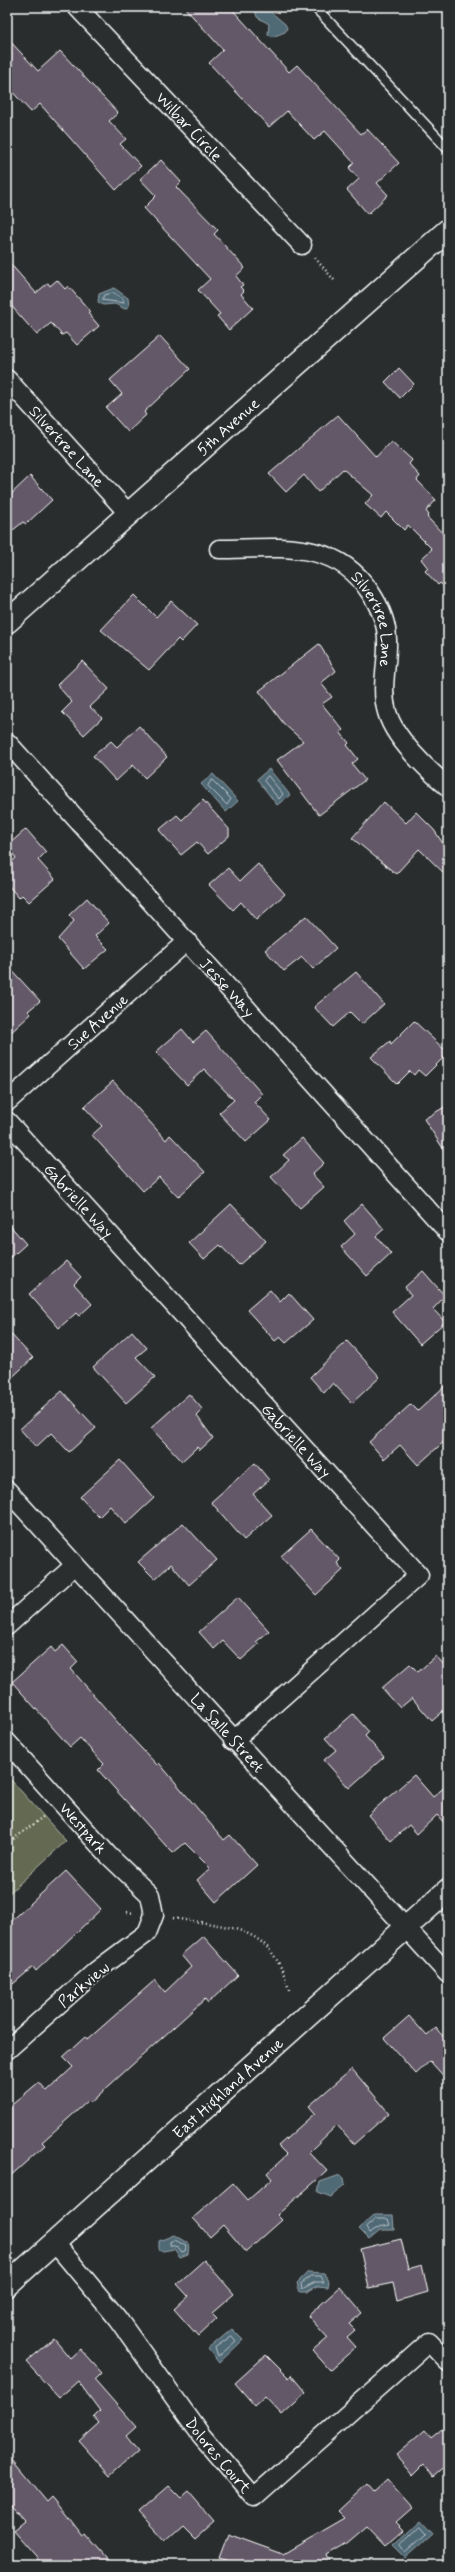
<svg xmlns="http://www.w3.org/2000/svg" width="455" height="2572" font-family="Mynerve,sans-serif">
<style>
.green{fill:#646b51;stroke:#b2b5a8}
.water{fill:#506975;stroke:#96a5ac}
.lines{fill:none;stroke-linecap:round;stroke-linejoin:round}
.shore{stroke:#b9c3c8;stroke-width:1}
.building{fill:#645967;stroke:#fff}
.service-casing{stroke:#fff;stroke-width:12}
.minor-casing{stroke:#fff;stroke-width:21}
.tertiary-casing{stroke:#fff;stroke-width:25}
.secondary-casing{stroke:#fff;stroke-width:25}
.path{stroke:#fff;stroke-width:2.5;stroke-dasharray:1 3;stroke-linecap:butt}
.service{stroke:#2a2d2e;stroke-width:9}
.minor{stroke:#2a2d2e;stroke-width:18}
.tertiary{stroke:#2a2d2e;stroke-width:22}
.secondary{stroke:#2a2d2e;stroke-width:22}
.labels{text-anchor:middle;stroke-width:4;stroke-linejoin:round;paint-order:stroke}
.street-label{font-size:16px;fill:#fff;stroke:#2a2d2e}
</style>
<rect width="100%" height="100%" fill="#2a2d2e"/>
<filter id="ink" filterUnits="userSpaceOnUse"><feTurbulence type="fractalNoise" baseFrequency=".025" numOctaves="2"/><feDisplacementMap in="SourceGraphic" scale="8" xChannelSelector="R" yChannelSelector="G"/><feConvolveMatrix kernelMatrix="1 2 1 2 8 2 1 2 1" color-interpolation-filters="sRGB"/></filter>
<g filter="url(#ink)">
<polygon class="green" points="11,1780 66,1841 7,1895 7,1784"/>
<g class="water">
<polygon points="258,7 265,7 285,24 287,28 285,32 272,37 268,34 269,24 257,17 255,10"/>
<polygon points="114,288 128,298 129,306 125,309 115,304 103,305 98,302 99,294"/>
<polygon points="269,769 290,795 277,805 257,779"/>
<polygon points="213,774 238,801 226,812 201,784"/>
<polygon points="340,2175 344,2178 345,2184 331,2197 318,2192 320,2182"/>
<polygon points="374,2215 393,2215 394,2230 380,2230 369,2239 359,2229"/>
<polygon points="174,2235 189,2244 188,2254 180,2257 174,2249 163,2251 159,2249 159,2241"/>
<polygon points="308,2272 324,2273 329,2281 328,2287 317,2286 307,2292 300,2292 297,2283"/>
<polygon points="232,2329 243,2340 219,2363 208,2349"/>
<polygon points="420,2520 432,2533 405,2557 393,2545"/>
</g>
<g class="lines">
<g class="shore">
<polygon points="114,293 123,299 124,303 102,300 104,295"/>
<polygon points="268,776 283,794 279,799 264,781"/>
<polygon points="212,780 231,799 227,805 208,786"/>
<polygon points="376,2219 388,2219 390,2225 379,2227 369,2233 366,2228"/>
<polygon points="175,2240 186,2246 185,2251 182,2252 178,2247 170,2245 170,2242"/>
<polygon points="312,2276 321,2276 324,2282 315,2282 302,2289 301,2284"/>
<polygon points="232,2336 236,2341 218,2357 215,2348"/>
<polygon points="419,2526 425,2533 405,2551 400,2544"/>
</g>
</g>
<g class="building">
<polygon points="184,7 230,7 289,72 297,65 361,134 367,129 399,163 377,183 388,195 368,214 347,190 359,179 349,168 354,163 325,131 314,140 287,111 269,127 209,63 223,50"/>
<polygon points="7,38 38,71 60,51 118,113 109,121 126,139 120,144 141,166 116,190 40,104 31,112 7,86"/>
<polygon points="161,160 181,182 176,187 218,230 214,234 245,268 236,276 243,285 240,287 244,291 241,294 253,308 229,330 217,316 220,314 198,290 210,279 144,208 156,196 140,179"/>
<polygon points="7,260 36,293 48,283 50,286 57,280 65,289 68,286 90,311 88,313 99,326 77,345 66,333 62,335 51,323 37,335 7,301"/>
<polygon points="160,336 190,369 144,412 146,415 128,432 106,408 122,394 110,380"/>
<polygon points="399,368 414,384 400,398 385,382"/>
<polygon points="338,415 376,457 391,441 412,460 409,464 420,476 417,480 436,500 426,511 429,515 427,517 446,537 448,535 448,590 440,583 438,585 425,571 428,568 421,559 432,549 408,525 404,530 386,512 381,518 365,504 373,495 343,469 318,492 304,475 286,492 269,474"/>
<polygon points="30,476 52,500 26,524 23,522 7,535 7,498"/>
<polygon points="134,595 156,617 171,601 197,625 181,642 178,639 149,670 101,630"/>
<polygon points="319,644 336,671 321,683 332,697 322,704 343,730 340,732 349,743 347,745 358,759 352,764 365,780 319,815 277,760 303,741 284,724 259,691"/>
<polygon points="82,661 109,689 90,707 102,718 84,735 62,712 72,702 57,685"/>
<polygon points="139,726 167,757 145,778 133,765 116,781 93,756 111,741 117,747"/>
<polygon points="203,800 229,829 229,836 208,854 197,842 181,855 159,830 177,815 182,820"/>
<polygon points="384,802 406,823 416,812 434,830 448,851 448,877 419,849 396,874 352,838"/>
<polygon points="26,829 46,852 38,860 55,879 29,902 22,895 19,898 7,884 7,866 16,858 7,846"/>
<polygon points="258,864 285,894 256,920 241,902 233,910 209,885 228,868 240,881"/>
<polygon points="87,898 109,923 95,936 108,949 84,969 58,939 74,921 69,915"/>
<polygon points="306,916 336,948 313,969 302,957 284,971 265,950"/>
<polygon points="7,965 40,1001 28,1011 31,1014 7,1036"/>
<polygon points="356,972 384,1004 362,1024 350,1012 333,1027 314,1007"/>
<polygon points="414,1021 448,1053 425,1076 418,1070 414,1075 410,1071 397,1084 371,1057 390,1041 391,1044"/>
<polygon points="182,1029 193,1042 206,1031 262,1094 254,1102 271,1120 246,1142 219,1113 234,1100 204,1069 187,1085 156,1052"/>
<polygon points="113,1081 166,1140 170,1135 205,1172 178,1197 159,1177 143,1191 92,1135 102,1126 84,1107"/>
<polygon points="448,1105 448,1156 424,1119"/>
<polygon points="302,1138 324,1163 312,1174 324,1187 300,1208 271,1177 289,1160 283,1155"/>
<polygon points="231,1204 266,1241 239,1265 220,1245 204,1259 189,1243"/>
<polygon points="362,1204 384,1229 376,1236 391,1254 367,1276 341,1247 355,1234 344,1221"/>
<polygon points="7,1222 26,1244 7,1261"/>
<polygon points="66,1261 81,1277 74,1284 92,1304 79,1316 76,1313 59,1328 29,1294"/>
<polygon points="423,1271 445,1296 433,1309 445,1322 420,1344 392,1312 411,1295 405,1287"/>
<polygon points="270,1290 280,1302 289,1293 313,1320 286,1343 280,1337 275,1341 247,1310"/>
<polygon points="7,1330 33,1358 7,1382"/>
<polygon points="132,1331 147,1348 136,1357 155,1377 126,1403 93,1367"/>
<polygon points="347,1341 380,1377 352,1403 333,1383 324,1393 310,1377"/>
<polygon points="448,1383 448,1438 418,1465 400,1445 384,1459 369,1442 411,1404 418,1411"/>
<polygon points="62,1391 96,1428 69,1452 51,1433 36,1447 20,1429"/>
<polygon points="189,1394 203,1410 197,1416 213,1438 200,1450 197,1447 182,1461 151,1428"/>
<polygon points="120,1460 154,1498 126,1524 110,1506 99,1517 80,1497"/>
<polygon points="255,1463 269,1480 253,1494 272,1515 244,1540 211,1502"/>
<polygon points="183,1523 217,1560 189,1585 171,1564 155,1579 138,1562"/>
<polygon points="311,1529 340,1560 337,1563 343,1570 316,1595 281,1556"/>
<polygon points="238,1597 269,1631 256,1642 259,1644 241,1660 223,1641 214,1649 199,1632"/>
<polygon points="63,1645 78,1662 71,1669 126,1732 157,1765 159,1763 224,1840 230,1835 257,1865 216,1902 197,1880 210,1868 185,1843 173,1853 167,1847 98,1770 104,1764 80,1738 70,1747 12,1682 51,1647 55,1652"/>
<polygon points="436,1656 448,1669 448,1707 432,1721 412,1698 400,1708 382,1688 410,1664 418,1672"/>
<polygon points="353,1714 369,1732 365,1736 384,1757 349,1788 324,1760 336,1750 325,1738"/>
<polygon points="414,1775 433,1797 448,1784 448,1827 437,1815 417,1834 409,1825 391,1841 368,1815"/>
<polygon points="66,1871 101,1909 36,1971 33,1967 7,1989 7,1925"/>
<polygon points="203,1936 238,1975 208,2003 205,1999 90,2103 88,2101 42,2142 45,2145 7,2179 7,2109 39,2082 47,2091 73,2067 63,2057 85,2037 87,2040 155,1980 165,1992 191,1967 181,1955"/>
<polygon points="409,2016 427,2036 436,2028 448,2042 448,2081 430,2061 416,2074 384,2038"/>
<polygon points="352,2069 389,2113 354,2144 337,2125 309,2152 327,2171 277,2215 282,2220 246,2252 223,2225 210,2237 193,2218 233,2183 248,2200 272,2179 267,2173 287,2155 278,2146 315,2113 309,2106"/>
<polygon points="401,2239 408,2269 422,2265 428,2292 397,2301 393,2283 369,2288 360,2249"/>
<polygon points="204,2260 234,2294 212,2313 217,2318 198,2336 174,2309 188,2296 177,2284"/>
<polygon points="340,2287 362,2313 349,2324 355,2330 347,2337 356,2347 330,2370 313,2351 328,2338 308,2316"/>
<polygon points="54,2339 70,2358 80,2349 102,2373 95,2380 136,2427 126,2436 138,2451 110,2476 79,2441 99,2423 94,2417 100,2411 78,2381 59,2398 26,2362"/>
<polygon points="266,2355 289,2378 291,2375 306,2393 282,2415 265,2397 255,2406 235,2383"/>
<polygon points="448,2424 448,2464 433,2477 423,2465 413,2475 396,2455 425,2430 431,2438"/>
<polygon points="7,2454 47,2502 52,2497 83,2536 86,2534 113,2565 43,2565 13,2531 24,2522 7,2503"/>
<polygon points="387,2480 412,2508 396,2522 404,2530 386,2546 367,2526 347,2543 327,2555 331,2565 239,2565 219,2558 228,2534 283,2554 345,2518 338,2511 367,2484 374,2492"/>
<polygon points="169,2486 181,2498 188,2492 213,2521 195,2537 183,2525 165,2541 139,2512"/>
</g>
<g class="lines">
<g class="service-casing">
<polyline id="service" points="315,7 448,149"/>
</g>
<g class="minor-casing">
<g id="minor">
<path id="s1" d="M77,7L302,245"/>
<path id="s2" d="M7,379L127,512"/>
<path id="s3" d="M219,549C275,549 335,537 370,592C380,607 387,622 387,640C388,664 380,688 387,712C394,738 428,770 448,787"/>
<path id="s4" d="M7,742L448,1232"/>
<path id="s5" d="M7,1102L187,941"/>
<path id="s6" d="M7,1121L419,1575L233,1741"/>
<path id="s7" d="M7,1490L448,1974"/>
<polyline points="7,1626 75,1565"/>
<path id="s8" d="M7,1742L108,1855L150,1895L154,1915L147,1933L96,1971L7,2050"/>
<path id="s9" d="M55,2243L118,2319L201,2435L254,2497L429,2342L448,2362"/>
</g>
</g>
<g class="tertiary-casing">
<g id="tertiary">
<path id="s10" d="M7,2285L448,1890"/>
</g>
</g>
<g class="secondary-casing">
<g id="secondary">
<path id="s11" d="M7,622L448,230"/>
</g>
</g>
<g class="path">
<polyline points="315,258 334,280"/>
<polyline points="7,1844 44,1816"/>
<polyline points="127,1912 134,1913"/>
<path d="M173,1918C230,1928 271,1923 289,1990"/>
</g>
<use href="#service" class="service"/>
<use href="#minor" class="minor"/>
<use href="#tertiary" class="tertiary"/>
<use href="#secondary" class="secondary"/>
</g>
</g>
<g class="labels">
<g class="street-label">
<text dy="6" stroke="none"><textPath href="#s1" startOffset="164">Wilbar Circle</textPath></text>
<text dy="6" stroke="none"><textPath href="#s11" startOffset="295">5th Avenue</textPath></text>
<text dy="6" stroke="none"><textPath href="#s2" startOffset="90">Silvertree Lane</textPath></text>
<text dy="6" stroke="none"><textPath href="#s3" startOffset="193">Silvertree Lane</textPath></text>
<text dy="6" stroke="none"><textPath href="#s4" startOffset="330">Jesse Way</textPath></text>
<text dy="6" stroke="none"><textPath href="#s5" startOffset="121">Sue Avenue</textPath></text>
<text dy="6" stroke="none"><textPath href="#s6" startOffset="107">Gabrielle Way</textPath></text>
<text dy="6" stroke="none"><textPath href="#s6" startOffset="431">Gabrielle Way</textPath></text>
<text dy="6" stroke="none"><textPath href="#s7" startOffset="328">La Salle Street</textPath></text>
<text dy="6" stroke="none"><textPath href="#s8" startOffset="115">Westpark</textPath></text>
<text transform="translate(83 1984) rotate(-40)" y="6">Parkview</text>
<text dy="6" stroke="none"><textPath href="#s10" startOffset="296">East Highland Avenue</textPath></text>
<text dy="6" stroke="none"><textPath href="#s9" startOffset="268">Dolores Court</textPath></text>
</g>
</g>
<rect width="455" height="2572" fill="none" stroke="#2a2d2e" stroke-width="24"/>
<rect x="12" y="12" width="431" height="2548" fill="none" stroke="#fff" stroke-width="1.5" filter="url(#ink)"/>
</svg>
